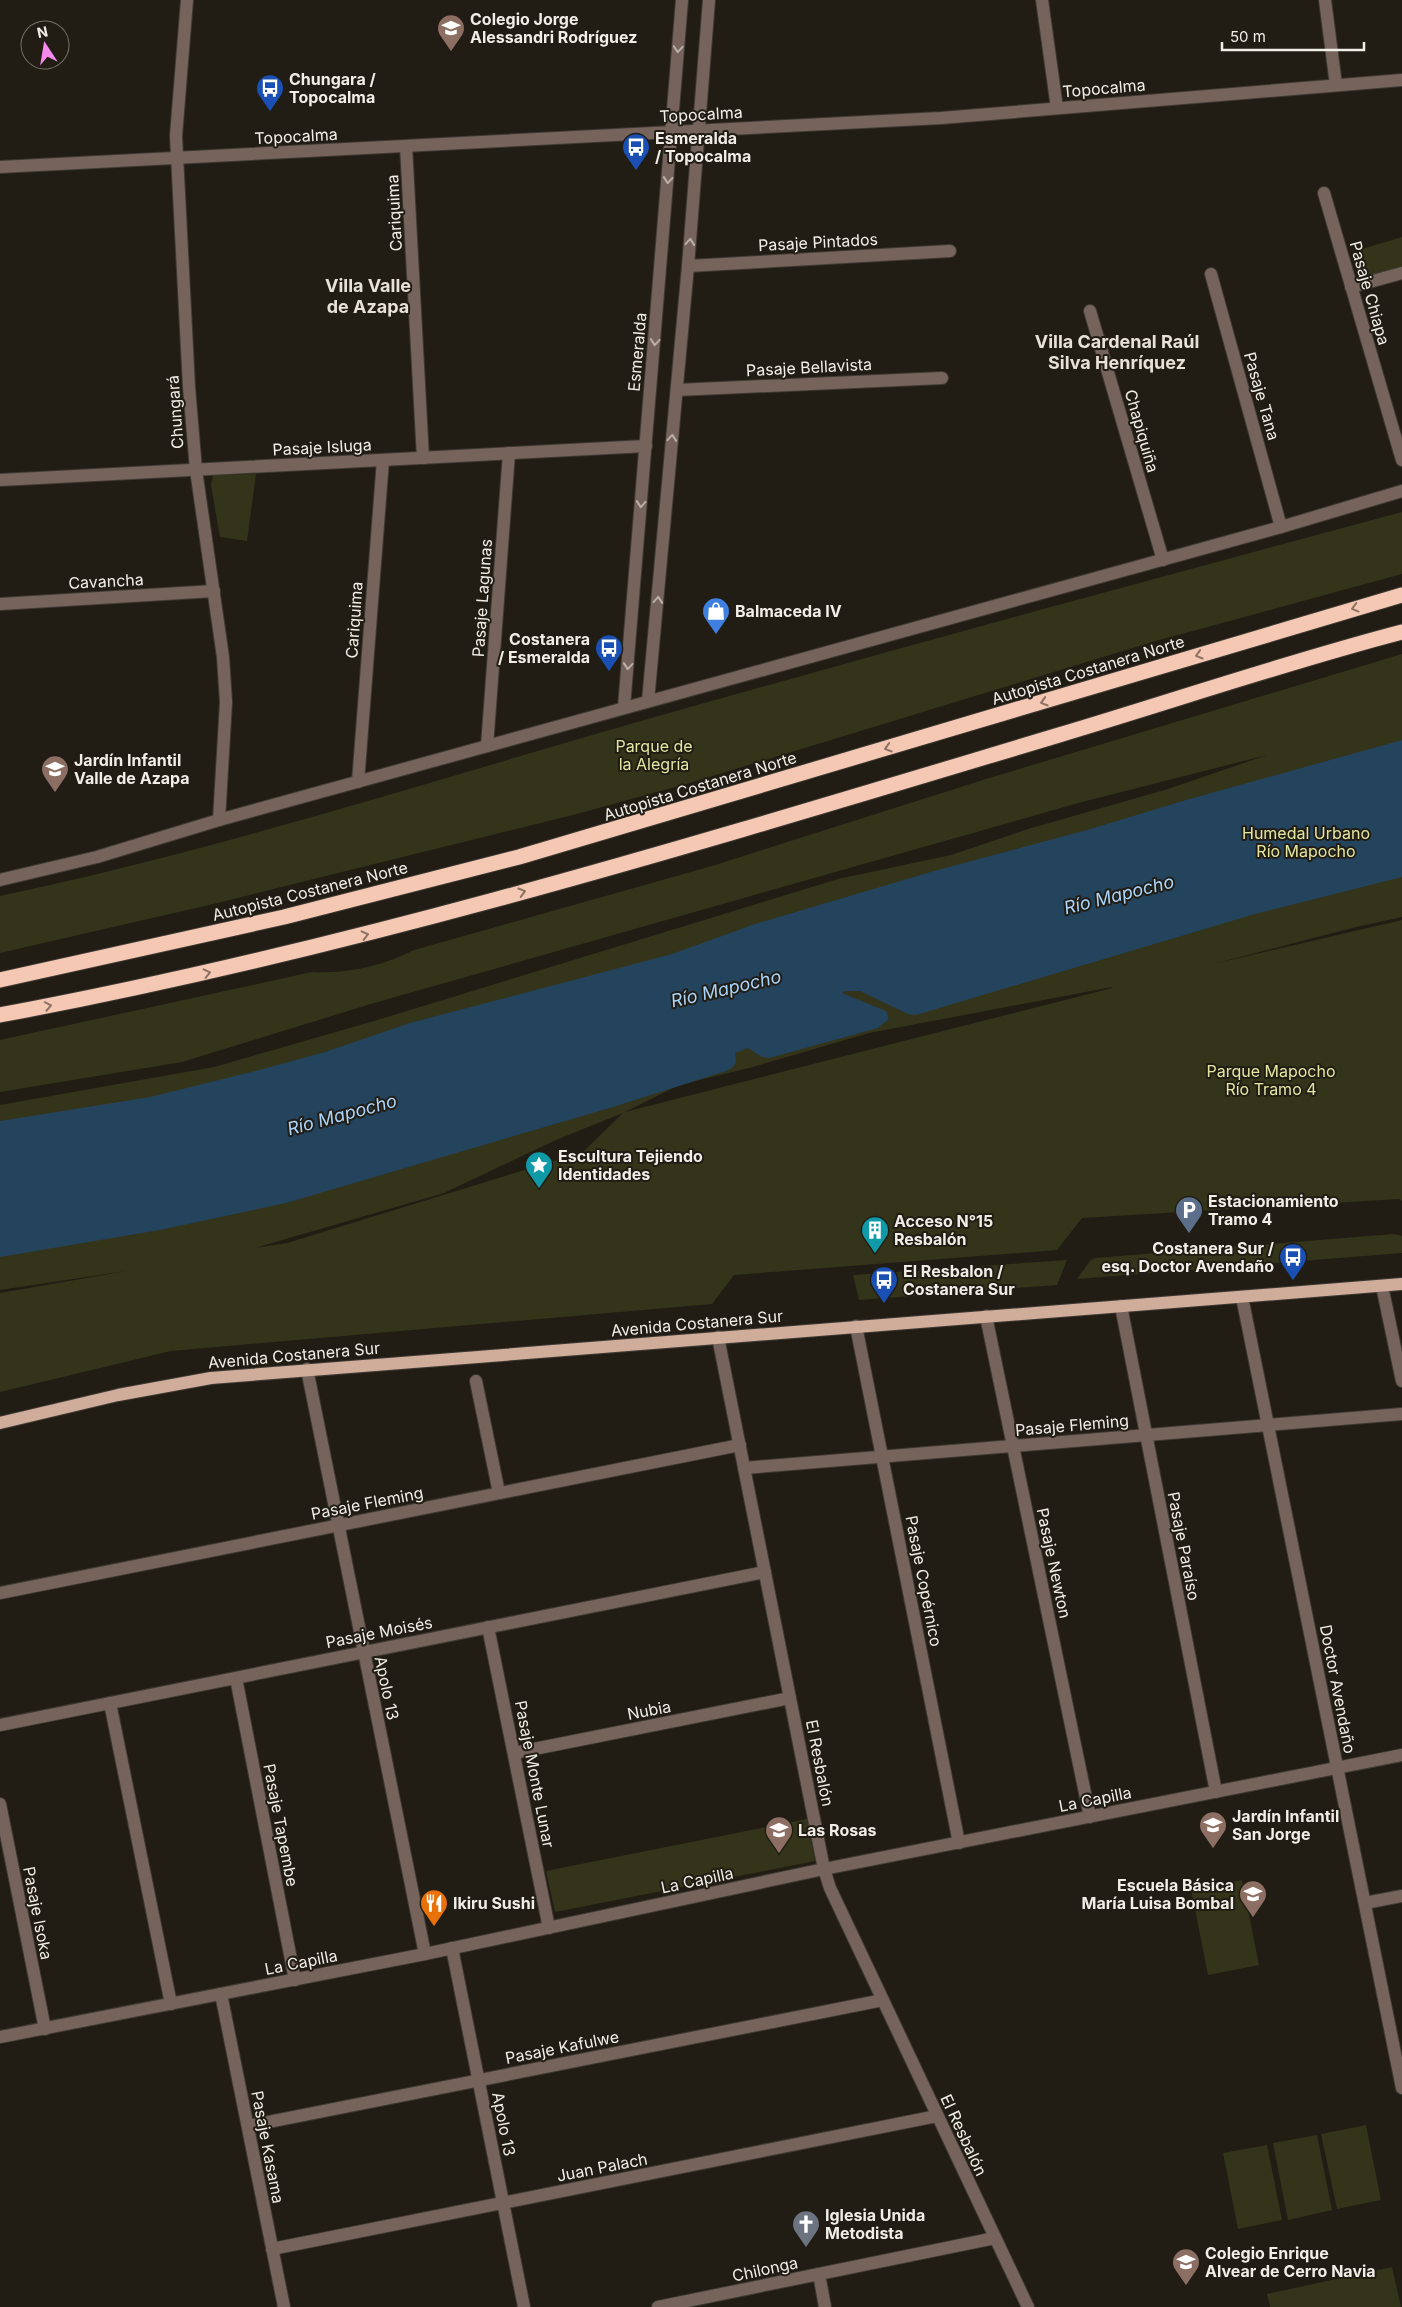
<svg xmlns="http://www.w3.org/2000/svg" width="1402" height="2307" font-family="Inter,sans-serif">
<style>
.green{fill:#333419;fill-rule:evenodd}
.water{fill:#24435d}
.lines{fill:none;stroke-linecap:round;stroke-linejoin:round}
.minor-casing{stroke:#3e3a33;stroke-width:14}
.major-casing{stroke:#3e3a33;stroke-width:14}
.highway-casing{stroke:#3e3a33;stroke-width:17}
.minor{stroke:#76645c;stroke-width:12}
.major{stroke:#d0ac9a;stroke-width:12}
.highway{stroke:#f5c8b3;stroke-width:15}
.oneway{stroke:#bab0a9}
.oneway2{stroke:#8b7264}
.labels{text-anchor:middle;stroke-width:4;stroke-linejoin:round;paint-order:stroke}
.poi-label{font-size:16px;font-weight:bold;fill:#f1eee8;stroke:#211d15;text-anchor:start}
.street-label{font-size:16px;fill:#f1eee8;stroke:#211d15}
.park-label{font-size:16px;fill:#e4e7a2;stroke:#211d15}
.neighbourhood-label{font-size:18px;font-weight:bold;fill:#e8e1d7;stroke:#211d15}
.water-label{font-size:18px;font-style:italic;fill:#a9d4fb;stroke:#211d15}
</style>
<rect width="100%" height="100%" fill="#211d15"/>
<g class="green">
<polygon points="1402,237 1402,266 1369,276 1358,273 1352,252"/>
<polygon points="256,474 247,541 220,537 211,485 213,475"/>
<path d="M1402,512V574L1156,641L686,784L573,815L209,905L0,953V896C210,852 415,786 620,727C880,653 1141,582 1402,512Z"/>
<path d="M1402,654V917L1356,927L1217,963L1402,920V1201L1399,1199L1082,1218L1057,1250L734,1275L712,1304L171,1351L0,1392V1293L126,1271L0,1290V1105L214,1067L374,1021L838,879L951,855L1028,829L1168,789L1267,755L1082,802L374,1003L182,1062L0,1092V1040L312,972C347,974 383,966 414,950L712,866L986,779ZM1112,987V988L625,1112L679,1085L753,1067L869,1033ZM623,1113L583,1152L287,1243L255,1248L444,1193L556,1140Z"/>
<polygon points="1394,1234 1402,1236 1402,1253 1077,1279 1090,1261 1095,1258"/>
<polygon points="1067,1260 1057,1285 859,1300 853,1275"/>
<polygon points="807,1819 815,1861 555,1912 546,1871"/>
<polygon points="1242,1880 1259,1965 1208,1975 1191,1889"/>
<polygon points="1366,2125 1381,2200 1337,2209 1321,2134"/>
<polygon points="1317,2135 1332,2210 1288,2220 1273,2143"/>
<polygon points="1267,2145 1282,2220 1238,2229 1223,2153"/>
<polygon points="1392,2267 1401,2307 1270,2307 1267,2294"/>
</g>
<path class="water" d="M1402,740V877L1255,914L916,1015L908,1014L860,991H845L842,993L886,1011L889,1019L878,1028L769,1058L762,1057L748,1048L735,1053C737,1064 736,1066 726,1071L613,1107L286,1203L160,1230L0,1257V1121L150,1097L263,1069L325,1052L410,1023L672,954L755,924L934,871L1087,830L1186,800Z"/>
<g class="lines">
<g class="minor-casing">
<g id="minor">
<polyline points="187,0 176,136 189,387 196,470 223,657 226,702 219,820"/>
<polyline points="1042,0 1057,108"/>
<polyline points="1325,0 1336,85"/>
<polyline points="406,146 423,458"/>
<polyline points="0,167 941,118 1402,80"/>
<polyline points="1324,193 1402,460"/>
<polyline points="688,266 950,251"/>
<polyline points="1211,274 1281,527"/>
<polyline points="1351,287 1402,273"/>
<polyline points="1090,311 1163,560"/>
<polyline points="677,390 942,378"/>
<polyline points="0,480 646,446"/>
<polyline points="0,604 214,591"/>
<polyline points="648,701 688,266 709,0"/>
<polyline points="624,707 682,0"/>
<polyline points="487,746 509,453"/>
<polyline points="358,782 383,460"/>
<polyline points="0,880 97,857 219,820 1281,527 1402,491"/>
<polyline points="1382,1286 1402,1381"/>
<polyline points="1242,1297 1402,2088"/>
<polyline points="1121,1306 1216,1792"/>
<polyline points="986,1316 1090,1817"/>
<polyline points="856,1326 959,1843"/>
<polyline points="718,1337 824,1869 830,1888 1028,2307"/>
<polyline points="307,1369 425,1954"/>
<polyline points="476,1381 499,1493"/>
<polyline points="744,1468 1402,1414"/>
<polyline points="0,1593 740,1445"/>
<polyline points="488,1627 549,1928"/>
<polyline points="236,1678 295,1980"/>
<polyline points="110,1703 171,2004"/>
<polyline points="0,1725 765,1572"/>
<polyline points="514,1753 790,1698"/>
<polyline points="0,1804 45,2029"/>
<polyline points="1365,1903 1402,1896"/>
<polyline points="452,1948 524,2307"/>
<polyline points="221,1994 284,2307"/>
<polyline points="0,2037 425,1954 824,1869 1402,1755"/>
<polyline points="248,2126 883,2000"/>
<polyline points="272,2249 937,2116"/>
<polyline points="819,2274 825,2307"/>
<polyline points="658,2307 995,2238"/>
</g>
</g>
<g class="major-casing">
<polyline id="major" points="0,1423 118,1395 211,1378 1402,1284"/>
</g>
<g class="highway-casing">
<g id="highway">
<polyline points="0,980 284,917 519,857 1402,595"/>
<path d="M0,1015C360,948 709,840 1059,735C1173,701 1287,662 1402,632"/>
</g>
</g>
<use href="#minor" class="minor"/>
<use href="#major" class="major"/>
<use href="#highway" class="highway"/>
</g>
<defs><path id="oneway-chevron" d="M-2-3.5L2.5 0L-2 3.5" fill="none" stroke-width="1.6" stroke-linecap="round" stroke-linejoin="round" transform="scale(1.25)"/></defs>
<g class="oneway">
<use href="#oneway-chevron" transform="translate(678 49) rotate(94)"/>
<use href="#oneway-chevron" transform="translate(668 180) rotate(95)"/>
<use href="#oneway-chevron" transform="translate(690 242) rotate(-85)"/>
<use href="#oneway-chevron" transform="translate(655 342) rotate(95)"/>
<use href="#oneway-chevron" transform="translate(672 438) rotate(-85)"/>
<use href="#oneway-chevron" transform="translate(641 504) rotate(95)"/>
<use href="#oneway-chevron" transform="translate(658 600) rotate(-85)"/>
<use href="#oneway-chevron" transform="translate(628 666) rotate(95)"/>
</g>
<g class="oneway2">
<use href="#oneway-chevron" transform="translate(1355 608) rotate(165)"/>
<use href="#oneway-chevron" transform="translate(1199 655) rotate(163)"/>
<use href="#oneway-chevron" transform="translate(1044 702) rotate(163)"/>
<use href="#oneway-chevron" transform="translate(888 748) rotate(163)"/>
<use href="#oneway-chevron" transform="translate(522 892) rotate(-16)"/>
<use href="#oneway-chevron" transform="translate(365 935) rotate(-14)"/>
<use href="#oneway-chevron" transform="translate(207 973) rotate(-13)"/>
<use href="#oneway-chevron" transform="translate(48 1006) rotate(-11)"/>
</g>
<defs>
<g id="school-pin" transform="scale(1.4375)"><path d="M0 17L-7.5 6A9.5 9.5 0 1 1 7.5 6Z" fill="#8d6e63" stroke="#211d15"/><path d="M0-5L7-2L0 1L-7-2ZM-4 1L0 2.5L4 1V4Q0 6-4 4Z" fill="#fff"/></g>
<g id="bus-pin" transform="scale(1.4375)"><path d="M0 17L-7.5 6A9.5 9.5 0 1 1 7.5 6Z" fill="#1a4fb4" stroke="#211d15"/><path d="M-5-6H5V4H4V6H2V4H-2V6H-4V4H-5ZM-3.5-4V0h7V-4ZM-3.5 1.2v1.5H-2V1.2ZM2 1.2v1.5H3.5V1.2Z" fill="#fff"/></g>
<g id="shop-pin" transform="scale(1.4375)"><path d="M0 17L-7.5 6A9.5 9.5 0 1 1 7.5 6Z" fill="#3f7fe0" stroke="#211d15"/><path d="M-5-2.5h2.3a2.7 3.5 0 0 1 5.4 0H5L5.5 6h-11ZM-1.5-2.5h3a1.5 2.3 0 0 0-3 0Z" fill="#fff"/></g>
<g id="sight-pin" transform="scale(1.4375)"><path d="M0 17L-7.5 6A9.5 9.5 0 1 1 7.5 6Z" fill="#0f9aa8" stroke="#211d15"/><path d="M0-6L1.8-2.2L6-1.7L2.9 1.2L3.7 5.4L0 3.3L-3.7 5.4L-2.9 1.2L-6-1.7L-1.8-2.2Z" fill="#fff"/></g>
<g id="parking-pin" transform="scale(1.4375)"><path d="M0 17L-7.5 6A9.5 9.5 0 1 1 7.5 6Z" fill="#5c6f8a" stroke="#211d15"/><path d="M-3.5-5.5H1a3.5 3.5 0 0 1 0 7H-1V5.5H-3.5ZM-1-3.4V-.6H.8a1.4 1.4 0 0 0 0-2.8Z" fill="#fff"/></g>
<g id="building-pin" transform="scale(1.4375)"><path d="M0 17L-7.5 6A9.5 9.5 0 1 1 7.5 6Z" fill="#0f9aa8" stroke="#211d15"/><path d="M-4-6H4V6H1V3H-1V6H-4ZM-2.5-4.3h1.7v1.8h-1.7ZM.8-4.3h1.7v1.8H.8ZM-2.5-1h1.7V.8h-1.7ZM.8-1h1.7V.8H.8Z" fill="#fff"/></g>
<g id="restaurant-pin" transform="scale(1.4375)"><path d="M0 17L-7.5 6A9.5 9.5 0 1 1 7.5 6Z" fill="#e8710a" stroke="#211d15"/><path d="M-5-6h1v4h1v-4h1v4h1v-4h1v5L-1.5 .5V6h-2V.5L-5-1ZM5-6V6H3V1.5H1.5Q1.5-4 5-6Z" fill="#fff"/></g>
<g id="church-pin" transform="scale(1.4375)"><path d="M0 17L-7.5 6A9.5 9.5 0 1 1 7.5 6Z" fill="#6b7280" stroke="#211d15"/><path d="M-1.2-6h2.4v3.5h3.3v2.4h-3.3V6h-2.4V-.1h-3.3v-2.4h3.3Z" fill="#fff"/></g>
</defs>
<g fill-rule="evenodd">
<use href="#school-pin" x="451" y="28"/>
<use href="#bus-pin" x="270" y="88"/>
<use href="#bus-pin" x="636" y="147"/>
<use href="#shop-pin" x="716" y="611"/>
<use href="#bus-pin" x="609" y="648"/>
<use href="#school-pin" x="55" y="769"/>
<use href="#sight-pin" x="539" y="1165"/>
<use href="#parking-pin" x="1189" y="1210"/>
<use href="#building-pin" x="875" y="1230"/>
<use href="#bus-pin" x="1293" y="1257"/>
<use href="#bus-pin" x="884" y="1280"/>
<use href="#school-pin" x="1213" y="1825"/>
<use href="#school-pin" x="779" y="1830"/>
<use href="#school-pin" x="1253" y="1894"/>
<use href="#restaurant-pin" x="434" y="1903"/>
<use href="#church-pin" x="806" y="2224"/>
<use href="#school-pin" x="1186" y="2262"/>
</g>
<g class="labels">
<g class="poi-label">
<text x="470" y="25">Colegio Jorge<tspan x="470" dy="18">Alessandri Rodríguez</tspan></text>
<text x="289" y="85">Chungara /<tspan x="289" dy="18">Topocalma</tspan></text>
<text x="655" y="144">Esmeralda<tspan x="655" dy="18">/ Topocalma</tspan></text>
<text x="735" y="617">Balmaceda IV</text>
<text x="590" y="645" text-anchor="end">Costanera<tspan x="590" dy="18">/ Esmeralda</tspan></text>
<text x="74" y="766">Jardín Infantil<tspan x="74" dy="18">Valle de Azapa</tspan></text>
<text x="558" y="1162">Escultura Tejiendo<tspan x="558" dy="18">Identidades</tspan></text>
<text x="1208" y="1207">Estacionamiento<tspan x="1208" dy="18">Tramo 4</tspan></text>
<text x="894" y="1227">Acceso N°15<tspan x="894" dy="18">Resbalón</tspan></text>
<text x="1274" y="1254" text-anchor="end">Costanera Sur /<tspan x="1274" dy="18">esq. Doctor Avendaño</tspan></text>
<text x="903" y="1277">El Resbalon /<tspan x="903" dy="18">Costanera Sur</tspan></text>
<text x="1232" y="1822">Jardín Infantil<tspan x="1232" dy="18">San Jorge</tspan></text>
<text x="798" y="1836">Las Rosas</text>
<text x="1234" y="1891" text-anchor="end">Escuela Básica<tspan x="1234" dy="18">María Luisa Bombal</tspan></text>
<text x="453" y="1909">Ikiru Sushi</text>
<text x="825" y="2221">Iglesia Unida<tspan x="825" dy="18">Metodista</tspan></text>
<text x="1205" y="2259">Colegio Enrique<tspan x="1205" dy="18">Alvear de Cerro Navia</tspan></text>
</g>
<g class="street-label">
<text transform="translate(1104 88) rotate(-5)" y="6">Topocalma</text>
<text transform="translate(701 114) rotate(-3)" y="6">Topocalma</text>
<text transform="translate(296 136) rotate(-3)" y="6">Topocalma</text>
<text transform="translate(394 213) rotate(-93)" y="6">Cariquima</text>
<text transform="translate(818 242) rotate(-3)" y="6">Pasaje Pintados</text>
<text transform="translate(1370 293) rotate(74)" y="6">Pasaje Chiapa</text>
<text transform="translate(637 352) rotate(-85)" y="6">Esmeralda</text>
<text transform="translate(809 367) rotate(-3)" y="6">Pasaje Bellavista</text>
<text transform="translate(1262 396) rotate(74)" y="6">Pasaje Tana</text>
<text transform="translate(175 412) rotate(-94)" y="6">Chungará</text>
<text transform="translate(1142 431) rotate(74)" y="6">Chapiquiña</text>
<text transform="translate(322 447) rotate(-3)" y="6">Pasaje Isluga</text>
<text transform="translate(106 581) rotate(-3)" y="6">Cavancha</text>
<text transform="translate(482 598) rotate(-86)" y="6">Pasaje Lagunas</text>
<text transform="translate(354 620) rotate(-86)" y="6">Cariquima</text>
<text transform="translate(1088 670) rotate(-17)" y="6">Autopista Costanera Norte</text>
<text transform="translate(700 786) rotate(-17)" y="6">Autopista Costanera Norte</text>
<text transform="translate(310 891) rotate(-14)" y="6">Autopista Costanera Norte</text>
<text transform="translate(697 1323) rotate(-5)" y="6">Avenida Costanera Sur</text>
<text transform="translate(294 1355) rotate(-5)" y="6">Avenida Costanera Sur</text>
<text transform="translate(1072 1425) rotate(-5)" y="6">Pasaje Fleming</text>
<text transform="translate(367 1503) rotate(-11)" y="6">Pasaje Fleming</text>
<text transform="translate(1184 1546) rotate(79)" y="6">Pasaje Paraíso</text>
<text transform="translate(1054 1563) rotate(78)" y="6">Pasaje Newton</text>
<text transform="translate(924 1581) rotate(79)" y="6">Pasaje Copérnico</text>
<text transform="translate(379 1632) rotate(-11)" y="6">Pasaje Moisés</text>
<text transform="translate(387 1688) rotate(78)" y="6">Apolo 13</text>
<text transform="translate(1338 1689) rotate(79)" y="6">Doctor Avendaño</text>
<text transform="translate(649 1710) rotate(-11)" y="6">Nubia</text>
<text transform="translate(820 1763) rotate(79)" y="6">El Resbalón</text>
<text transform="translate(535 1774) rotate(79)" y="6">Pasaje Monte Lunar</text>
<text transform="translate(1095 1799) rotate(-11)" y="6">La Capilla</text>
<text transform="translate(281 1825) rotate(79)" y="6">Pasaje Tapembe</text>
<text transform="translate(697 1880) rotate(-12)" y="6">La Capilla</text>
<text transform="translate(38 1913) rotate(79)" y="6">Pasaje Isoka</text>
<text transform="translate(301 1962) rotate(-11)" y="6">La Capilla</text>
<text transform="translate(562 2047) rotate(-11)" y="6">Pasaje Kafulwe</text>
<text transform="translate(504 2124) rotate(79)" y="6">Apolo 13</text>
<text transform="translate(964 2135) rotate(65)" y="6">El Resbalón</text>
<text transform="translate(268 2147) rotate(79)" y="6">Pasaje Kasama</text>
<text transform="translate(602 2167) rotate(-11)" y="6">Juan Palach</text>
<text transform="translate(765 2269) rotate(-12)" y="6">Chilonga</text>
</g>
<g class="park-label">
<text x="654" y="752">Parque de<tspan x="654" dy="18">la Alegría</tspan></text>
<text x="1306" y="839">Humedal Urbano<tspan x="1306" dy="18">Río Mapocho</tspan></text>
<text x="1271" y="1077">Parque Mapocho<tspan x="1271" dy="18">Río Tramo 4</tspan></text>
</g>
<g class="neighbourhood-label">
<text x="368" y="292">Villa Valle<tspan x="368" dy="21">de Azapa</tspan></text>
<text x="1117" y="348">Villa Cardenal Raúl<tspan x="1117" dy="21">Silva Henríquez</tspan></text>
</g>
<g class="water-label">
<text transform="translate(1119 895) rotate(-14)" y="6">Río Mapocho</text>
<text transform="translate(726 989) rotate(-13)" y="6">Río Mapocho</text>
<text transform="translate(342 1115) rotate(-15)" y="6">Río Mapocho</text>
</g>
</g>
<g transform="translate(45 45) rotate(348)"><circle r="24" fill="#211d15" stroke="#747169"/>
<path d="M0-4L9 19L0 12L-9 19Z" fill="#f589ee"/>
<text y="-8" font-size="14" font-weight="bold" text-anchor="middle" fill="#f1eee8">N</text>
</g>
<path d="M1222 42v8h142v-8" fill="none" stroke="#f1eee8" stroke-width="2.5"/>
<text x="1230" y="42" font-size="15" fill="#f1eee8" stroke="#211d15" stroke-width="4" paint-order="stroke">50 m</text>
</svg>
